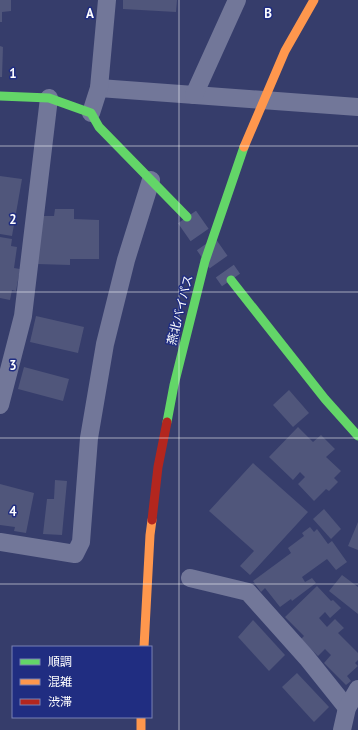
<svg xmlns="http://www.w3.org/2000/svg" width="358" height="730" font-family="'PT Sans','Noto Sans JP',sans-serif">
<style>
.building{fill:#50567b}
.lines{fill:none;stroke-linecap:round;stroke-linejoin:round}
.secondary-tunnel{stroke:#545a81;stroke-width:22;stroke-dasharray:22 11;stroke-linecap:butt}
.street{stroke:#727799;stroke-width:18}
.fast{stroke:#63d668;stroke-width:9}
.slow{stroke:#ff974d;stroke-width:9}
.jam{stroke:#b3261e;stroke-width:9}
.slow-bridge{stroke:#ff974d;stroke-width:9}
.grid{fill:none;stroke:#fff;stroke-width:1;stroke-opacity:0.55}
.labels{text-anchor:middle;stroke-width:3;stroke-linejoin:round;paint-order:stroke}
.street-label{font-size:12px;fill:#fff;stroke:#202d81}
.grid-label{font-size:13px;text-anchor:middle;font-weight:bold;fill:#fff;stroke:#202d81;stroke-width:3;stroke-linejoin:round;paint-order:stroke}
</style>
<rect width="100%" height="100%" fill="#363d6b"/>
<g class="building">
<polygon points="0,0 11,0 11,11 2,12 2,22 0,22"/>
<polygon points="123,0 177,0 176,12 123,9"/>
<polygon points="0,46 3,47 2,77 0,77"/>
<polygon points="0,176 22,179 12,236 0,234"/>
<polygon points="55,209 74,209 74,219 99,220 99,259 70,259 70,265 37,264 38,216 54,216"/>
<polygon points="0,237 12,239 11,246 17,247 14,268 20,269 16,291 12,290 10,300 0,298"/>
<polygon points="36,316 84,327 78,353 30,342"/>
<polygon points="24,367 69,379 63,401 18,389"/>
<polygon points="289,390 309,413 293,427 273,405"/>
<polygon points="298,427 313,442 321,435 335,449 326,457 341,471 334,478 338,482 329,491 326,489 314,501 298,484 305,477 300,472 293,480 269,457"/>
<polygon points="253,463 308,512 250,575 240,566 254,551 209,511"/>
<polygon points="55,480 67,481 62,535 43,534 47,499 54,499"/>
<polygon points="0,484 34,493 26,533 14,531 15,527 0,525"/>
<polygon points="324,509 341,529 331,539 313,519"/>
<polygon points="358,522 358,550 348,546"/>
<polygon points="310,527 314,532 317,529 328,544 332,541 347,562 336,570 327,559 302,577 305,582 312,578 316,583 292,601 291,599 280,607 265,588 261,592 253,581 291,553 288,548 304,536 302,533"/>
<polygon points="342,575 358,587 358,614 329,591"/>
<polygon points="317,586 331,601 333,600 341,608 330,618 325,612 319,618 327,627 335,619 344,628 338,633 358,653 358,660 355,663 358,666 347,676 351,681 346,685 324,663 331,655 325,649 318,656 301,639 304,636 285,617"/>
<polygon points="253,620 285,655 269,671 238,637"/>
<polygon points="297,673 329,707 314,722 282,687"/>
</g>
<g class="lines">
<polyline class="secondary-tunnel" points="187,217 231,280"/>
<g class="street">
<polyline points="99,88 358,107"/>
<polyline points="194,95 237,0"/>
<polyline points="91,113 99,88 107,0"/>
<polyline points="0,405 23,316 49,98"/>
<polyline points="0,542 75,554 81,542 89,438 105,344 126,260 151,180"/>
<polyline points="190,578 248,592 307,658 347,708"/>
<polyline points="342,730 347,708 358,689"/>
</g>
<g class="fast">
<polyline points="0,96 49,98 91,113 99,127 187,217"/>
<polyline points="231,280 325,399 358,436"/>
<polyline points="167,422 174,385 205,261 244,147"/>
</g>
<g class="slow">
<polyline points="144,647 150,535 152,520"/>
<polyline points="141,717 141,730"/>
</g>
<polyline class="jam" points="152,520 158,467 167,422"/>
<polyline class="slow-bridge" points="244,147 285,51 314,0"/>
</g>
<path class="grid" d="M179,0V730M0,146H358M0,292H358M0,438H358M0,584H358"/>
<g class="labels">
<g class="street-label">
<text transform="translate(180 310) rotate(-76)" y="4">燕北バイパス</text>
</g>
</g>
<g class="grid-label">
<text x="90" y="18">A</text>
<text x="268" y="18">B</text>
<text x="13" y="78">1</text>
<text x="13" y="224">2</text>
<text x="13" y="370">3</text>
<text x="13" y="516">4</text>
</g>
<rect x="12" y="646" width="140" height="72" fill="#202d81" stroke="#7981b3"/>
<rect x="20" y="659" width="20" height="6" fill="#63d668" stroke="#7981b3"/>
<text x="48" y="666" font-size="12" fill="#ffffff">順調</text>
<rect x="20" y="679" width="20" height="6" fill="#ff974d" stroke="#7981b3"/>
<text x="48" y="686" font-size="12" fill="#ffffff">混雑</text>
<rect x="20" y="699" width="20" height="6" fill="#b3261e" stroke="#7981b3"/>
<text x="48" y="706" font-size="12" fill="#ffffff">渋滞</text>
</svg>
